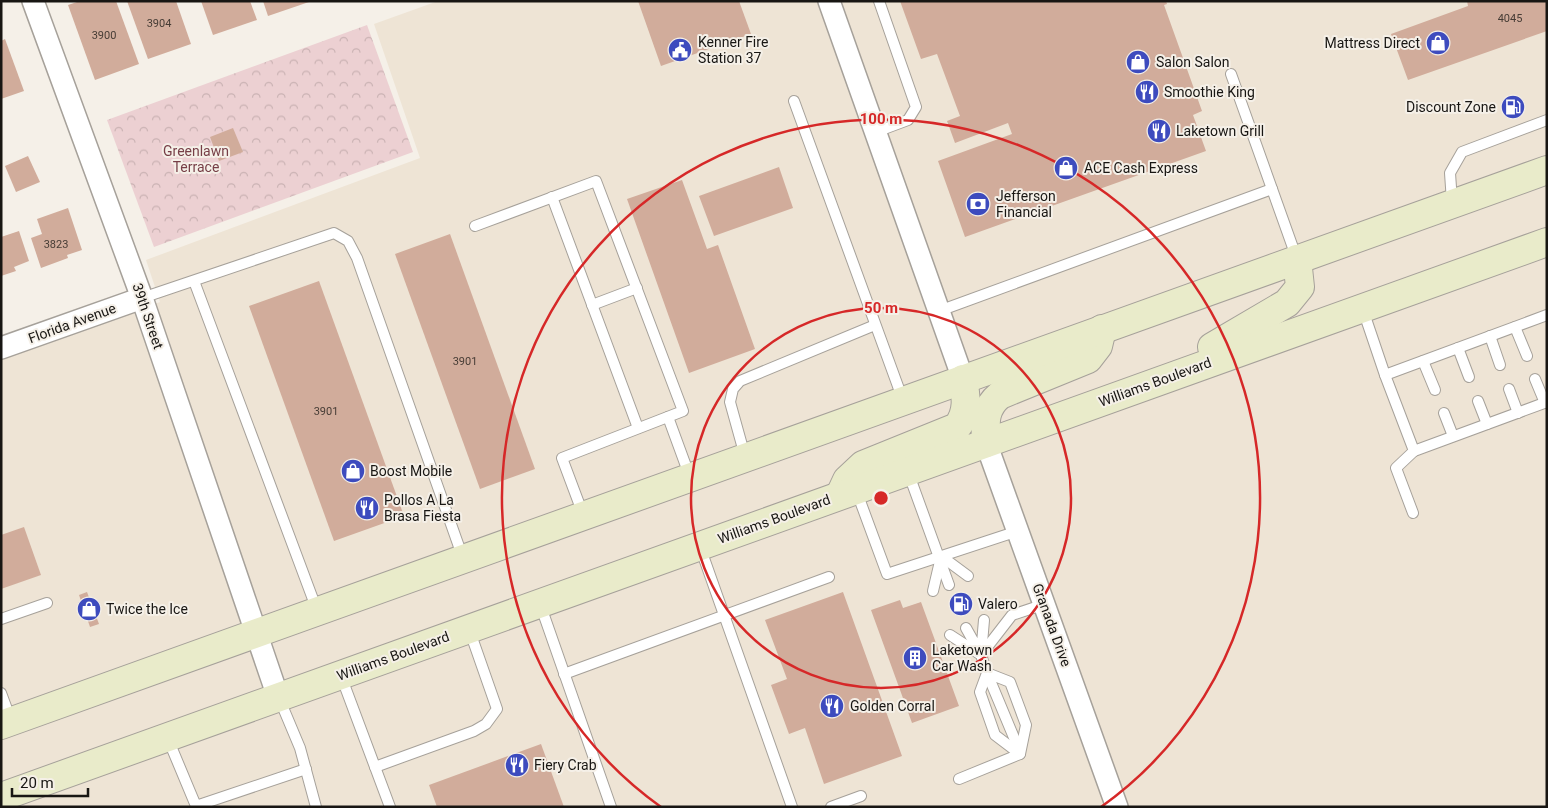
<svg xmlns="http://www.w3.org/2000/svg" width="1548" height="808" font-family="Roboto,sans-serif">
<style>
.built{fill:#eee4d5}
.forest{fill:url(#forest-crowns)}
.building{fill:#d1ac9b}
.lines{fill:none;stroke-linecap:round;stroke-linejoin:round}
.lane-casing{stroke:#a6a19a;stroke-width:12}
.street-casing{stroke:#a6a19a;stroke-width:24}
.secondary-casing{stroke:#a6a19a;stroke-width:30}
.lane{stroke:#fff;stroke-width:10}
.street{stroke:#fff;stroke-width:21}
.secondary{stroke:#e9ebca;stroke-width:28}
.ring{fill:none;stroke:#d62828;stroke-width:2.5}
.labels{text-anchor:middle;stroke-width:4;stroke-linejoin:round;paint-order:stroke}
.number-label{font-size:11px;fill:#463c35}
.poi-label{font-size:14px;fill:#181613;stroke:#f5f0e8;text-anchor:start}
.park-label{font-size:14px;fill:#773f47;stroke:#f5f0e8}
.street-label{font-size:14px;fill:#181613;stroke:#f5f0e8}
.centre{fill:#d62828;stroke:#f5f0e8;stroke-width:2.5}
.ring-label{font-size:15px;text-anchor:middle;font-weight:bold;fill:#d62828;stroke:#f5f0e8;stroke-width:4;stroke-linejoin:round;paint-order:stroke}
</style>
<defs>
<pattern id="forest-crowns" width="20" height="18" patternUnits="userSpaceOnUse" patternTransform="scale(1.25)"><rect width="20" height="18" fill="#ecd0d2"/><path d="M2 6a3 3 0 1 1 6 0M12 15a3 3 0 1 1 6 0" fill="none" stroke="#cab2b3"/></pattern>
</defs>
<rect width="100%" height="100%" fill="#f5f0e8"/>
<polygon class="built" points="438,1 1547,1 1547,807 1,807 1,359 160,302 146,260 420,158 374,24"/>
<polygon class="forest" points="367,25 413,152 154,247 107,120"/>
<g class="building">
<polygon points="80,1 116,1 139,64 95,80 68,5"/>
<polygon points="127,1 176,1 191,44 148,59"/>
<polygon points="201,1 250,1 257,20 213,35"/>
<polygon points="263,1 309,1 309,2 268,16"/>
<polygon points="638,1 739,1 751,34 661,66"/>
<polygon points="900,1 1166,1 1167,4 1164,5 1202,111 1193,115 1206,151 965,237 938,161 1012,134 1008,123 955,143 947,121 960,116 937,54 921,59"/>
<polygon points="1467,1 1547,1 1547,31 1408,80 1391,34 1468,6"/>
<polygon points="5,39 24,91 1,99 1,41"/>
<polygon points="233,128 243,152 219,161 210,137"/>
<polygon points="28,156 40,182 16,192 5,166"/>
<polygon points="779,167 793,208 714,236 699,196"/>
<polygon points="682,180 707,249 718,245 755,349 689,373 627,199"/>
<polygon points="68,208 82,250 67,255 68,258 41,268 31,238 42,234 37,219"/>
<polygon points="19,231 29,261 14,267 16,271 1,276 1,237"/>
<polygon points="450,234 535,469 480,489 395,254"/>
<polygon points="319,281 404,516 334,541 249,306"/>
<polygon points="24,527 41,575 1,589 1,535"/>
<polygon points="87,592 99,624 90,627 79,595"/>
<polygon points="843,592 902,756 824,784 805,728 789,734 771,685 787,679 765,620"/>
<polygon points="900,600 903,608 921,602 959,706 912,723 871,610"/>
<polygon points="541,744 564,807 437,807 429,785"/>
</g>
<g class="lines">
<g class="lane-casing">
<g id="lane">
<polyline points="1231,74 1297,259"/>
<polyline points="794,101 903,400"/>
<polyline points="876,132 908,120 916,107 879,1"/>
<polyline points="552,197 638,428"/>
<polyline points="1452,202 1450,173 1462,152 1547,120"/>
<polyline points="475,226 596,181 683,411 562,458 583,514"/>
<polyline points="194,281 317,610"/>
<polyline points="142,298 334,233 348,241 357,258 463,558"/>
<polyline points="592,305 637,288"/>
<polyline points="1363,310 1385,375 1547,315"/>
<polyline points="939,311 1272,189"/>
<polyline points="1515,327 1527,356"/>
<polyline points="1490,336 1500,365"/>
<polyline points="1458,348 1469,377"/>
<polyline points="1423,361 1435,390"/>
<polyline points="1385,375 1414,451 1547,402"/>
<polyline points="1535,379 1545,403"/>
<polyline points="1509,389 1518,413"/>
<polyline points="1478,401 1487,424"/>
<polyline points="1444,413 1453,436"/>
<polyline points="668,417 690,477"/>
<polyline points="745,456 730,402 733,389 740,381 875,325"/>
<polyline points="908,472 949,585"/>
<polyline points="856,490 887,574 1018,531"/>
<polyline points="1413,513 1396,468 1414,451"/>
<polyline points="700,547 792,807"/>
<polyline points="941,556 968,576"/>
<polyline points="933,591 941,557"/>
<polyline points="540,604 611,807"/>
<polyline points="1,619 47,603"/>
<polyline points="966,628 981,655 984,620"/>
<polyline points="950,635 981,655 987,673 1010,682 1026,725 1020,754 959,779"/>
<polyline points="981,655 1012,615 1045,604"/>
<polyline points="987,673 980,692 995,735 1020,754"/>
<polyline points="987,673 1020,752"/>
<polyline points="564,674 829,577"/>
<polyline points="341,676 390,807"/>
<polyline points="1,693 11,720"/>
<polyline points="279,698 300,748 316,807"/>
<polyline points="168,739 196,806 306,769"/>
<polyline points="375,767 474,731 486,724 497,709 469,629"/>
<polyline points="831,807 861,796"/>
</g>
</g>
<g class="street-casing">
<g id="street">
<polyline points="33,1 142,298 278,697"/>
<polyline points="829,1 963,379"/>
<polyline points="1,348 142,298"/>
<polyline points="986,443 1117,807"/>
</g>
</g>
<g class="secondary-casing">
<g id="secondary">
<polyline points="1212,347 1287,303 1300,287 1297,259"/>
<path d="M986,443C985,422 984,408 1000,395L1088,359L1098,346L1102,329"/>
<path d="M840,495L847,480L863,465L957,427C969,412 966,396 963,379"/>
<polyline points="1,725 1547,170"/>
<polyline points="1,797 1547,242"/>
</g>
</g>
<use href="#lane" class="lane"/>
<use href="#street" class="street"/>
<use href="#secondary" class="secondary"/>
</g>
<g class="ring">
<circle cx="881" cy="498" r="190"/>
<path d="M661 807A379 379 0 1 1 1101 807"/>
</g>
<defs>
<g id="shop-disc" transform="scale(1.25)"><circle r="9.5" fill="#3d4bbe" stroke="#f5f0e8"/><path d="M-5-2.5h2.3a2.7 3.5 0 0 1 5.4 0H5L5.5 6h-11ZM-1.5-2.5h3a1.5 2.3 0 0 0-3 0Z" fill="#fff"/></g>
<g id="civic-disc" transform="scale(1.25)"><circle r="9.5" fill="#3d4bbe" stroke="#f5f0e8"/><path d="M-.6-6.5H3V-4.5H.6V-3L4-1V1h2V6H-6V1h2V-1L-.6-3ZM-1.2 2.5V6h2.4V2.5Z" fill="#fff"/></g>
<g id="restaurant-disc" transform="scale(1.25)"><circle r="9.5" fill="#3d4bbe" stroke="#f5f0e8"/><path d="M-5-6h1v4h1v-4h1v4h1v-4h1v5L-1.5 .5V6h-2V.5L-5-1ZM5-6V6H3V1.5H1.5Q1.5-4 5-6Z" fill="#fff"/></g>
<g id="fuel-disc" transform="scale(1.25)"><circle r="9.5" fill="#3d4bbe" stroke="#f5f0e8"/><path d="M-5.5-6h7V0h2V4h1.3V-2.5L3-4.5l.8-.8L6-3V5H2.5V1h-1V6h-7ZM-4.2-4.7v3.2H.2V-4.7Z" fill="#fff"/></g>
<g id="bank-disc" transform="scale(1.25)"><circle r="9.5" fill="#3d4bbe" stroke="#f5f0e8"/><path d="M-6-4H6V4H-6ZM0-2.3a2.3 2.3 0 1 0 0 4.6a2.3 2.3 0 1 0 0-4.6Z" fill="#fff"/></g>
<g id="building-disc" transform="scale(1.25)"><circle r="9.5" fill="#3d4bbe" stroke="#f5f0e8"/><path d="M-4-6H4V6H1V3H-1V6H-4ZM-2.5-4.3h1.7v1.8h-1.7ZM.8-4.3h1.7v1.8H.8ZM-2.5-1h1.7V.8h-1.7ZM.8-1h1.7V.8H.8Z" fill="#fff"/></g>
</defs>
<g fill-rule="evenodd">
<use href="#shop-disc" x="1438" y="43"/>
<use href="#civic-disc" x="680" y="50"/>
<use href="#shop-disc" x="1138" y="62"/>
<use href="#restaurant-disc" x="1147" y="92"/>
<use href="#fuel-disc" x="1513" y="107"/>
<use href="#restaurant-disc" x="1159" y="131"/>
<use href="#shop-disc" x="1066" y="168"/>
<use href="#bank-disc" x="978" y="204"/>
<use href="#shop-disc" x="353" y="471"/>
<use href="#restaurant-disc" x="367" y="508"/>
<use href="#fuel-disc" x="961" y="604"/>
<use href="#shop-disc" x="89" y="609"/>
<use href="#building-disc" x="915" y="658"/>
<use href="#restaurant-disc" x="832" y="706"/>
<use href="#restaurant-disc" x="517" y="765"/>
</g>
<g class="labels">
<g class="number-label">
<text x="1510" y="22">4045</text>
<text x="159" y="27">3904</text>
<text x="104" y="39">3900</text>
<text x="56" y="248">3823</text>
<text x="465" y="365">3901</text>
<text x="326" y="415">3901</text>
</g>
<g class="poi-label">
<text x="698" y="47">Kenner Fire<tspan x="698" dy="16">Station 37</tspan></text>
<text x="1420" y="48" text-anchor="end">Mattress Direct</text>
<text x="1156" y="67">Salon Salon</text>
<text x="1164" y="97">Smoothie King</text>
<text x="1496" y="112" text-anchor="end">Discount Zone</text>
<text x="1176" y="136">Laketown Grill</text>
<text x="1084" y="173">ACE Cash Express</text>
<text x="996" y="201">Jefferson<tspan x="996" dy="16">Financial</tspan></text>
<text x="370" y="476">Boost Mobile</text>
<text x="384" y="505">Pollos A La<tspan x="384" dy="16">Brasa Fiesta</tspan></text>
<text x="978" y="609">Valero</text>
<text x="106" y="614">Twice the Ice</text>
<text x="932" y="655">Laketown<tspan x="932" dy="16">Car Wash</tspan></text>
<text x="850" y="711">Golden Corral</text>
<text x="534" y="770">Fiery Crab</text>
</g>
<g class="park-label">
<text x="196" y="156">Greenlawn<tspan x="196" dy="16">Terrace</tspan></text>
</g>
<g class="street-label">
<text transform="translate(148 316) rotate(71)" y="5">39th Street</text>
<text transform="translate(72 323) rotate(-20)" y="5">Florida Avenue</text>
<text transform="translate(1155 382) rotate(-20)" y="5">Williams Boulevard</text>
<text transform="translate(774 519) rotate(-20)" y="5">Williams Boulevard</text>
<text transform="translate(1052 625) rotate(70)" y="5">Granada Drive</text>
<text transform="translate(393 656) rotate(-20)" y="5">Williams Boulevard</text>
</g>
</g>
<circle cx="881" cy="498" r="8" class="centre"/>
<g class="ring-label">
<text x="881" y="124">100 m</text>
<text x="881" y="313">50 m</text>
</g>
<rect width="1548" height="808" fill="none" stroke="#181613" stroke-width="5"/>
<path d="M12 788v8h76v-8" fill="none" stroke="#181613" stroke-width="2.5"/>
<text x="20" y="788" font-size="15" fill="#181613" stroke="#f5f0e8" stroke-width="4" paint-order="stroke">20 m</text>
</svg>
